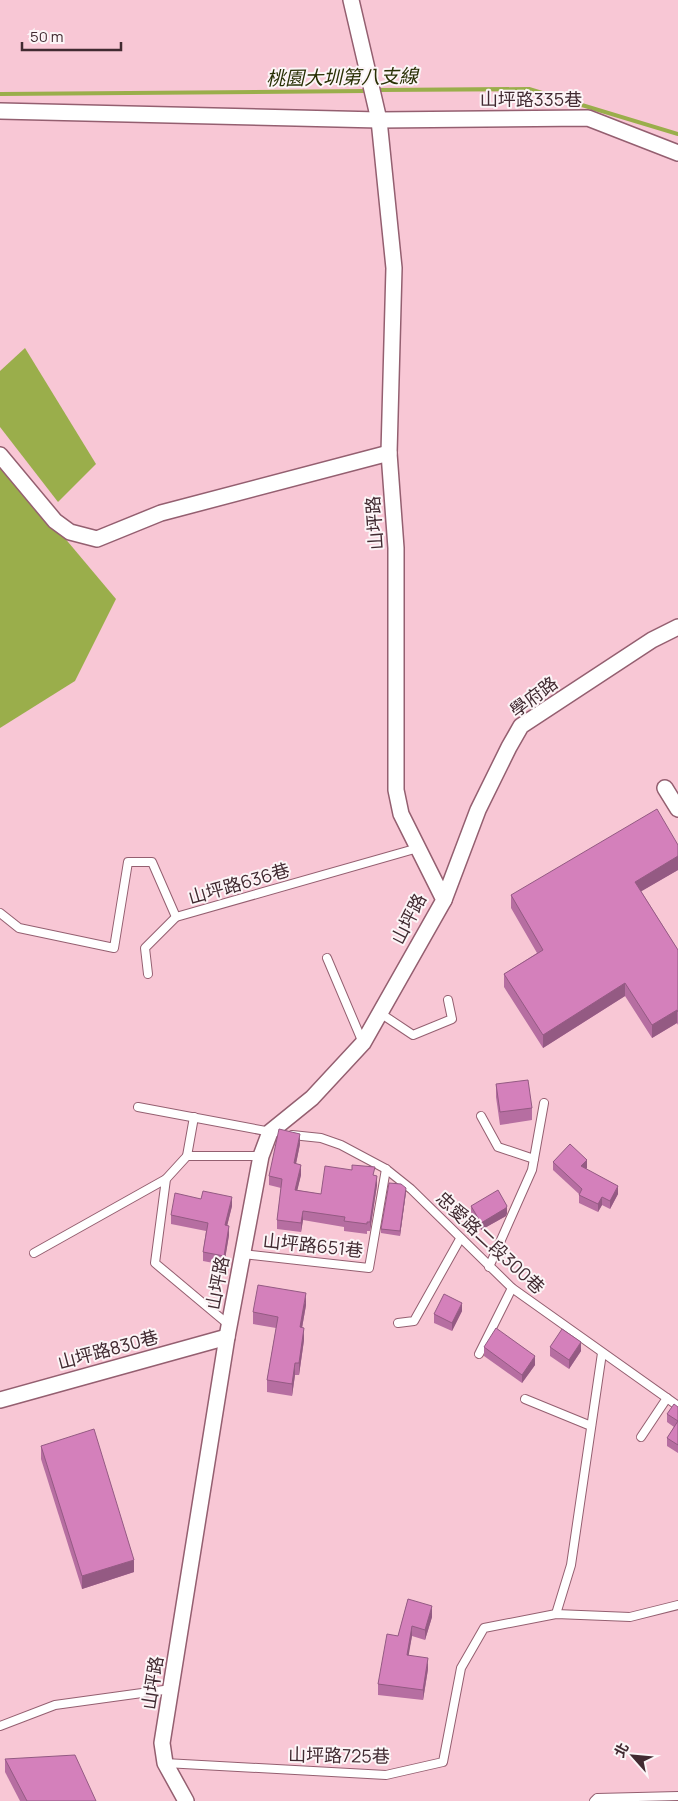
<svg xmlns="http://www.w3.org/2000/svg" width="678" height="1801" font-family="Manrope,'Noto Sans TC',sans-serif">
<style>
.water{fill:#9aae4b}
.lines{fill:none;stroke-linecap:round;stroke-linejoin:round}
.stream{stroke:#9aae4b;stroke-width:4}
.lane-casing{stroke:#945f70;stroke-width:10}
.street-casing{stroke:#945f70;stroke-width:18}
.lane{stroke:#fff;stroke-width:8}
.street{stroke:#fff;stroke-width:15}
.wall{fill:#b66ea1}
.shaded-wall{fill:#945a83}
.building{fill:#d480bb;stroke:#945a83}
.labels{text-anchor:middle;stroke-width:4;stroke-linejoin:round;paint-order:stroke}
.street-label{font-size:18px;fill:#412a31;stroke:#fcf5f7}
.water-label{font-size:19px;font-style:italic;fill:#293005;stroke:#fcf5f7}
</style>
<rect width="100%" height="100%" fill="#f8c7d5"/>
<g class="water">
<polygon points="25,348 96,464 58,502 0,427 0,371"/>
<polygon points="0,461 116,599 75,681 0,728"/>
</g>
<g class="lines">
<g class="stream">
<polyline points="377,90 529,89 678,134"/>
<polyline points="0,94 367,91"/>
</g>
<g class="lane-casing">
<g id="lane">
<polyline points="0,913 19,928 114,948 128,862 152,862 176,917 418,848"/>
<polyline points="327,958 363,1043"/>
<polyline points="148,974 145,948 176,917"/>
<polyline points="380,1013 413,1035 452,1019 448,1000"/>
<polyline points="138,1107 271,1132"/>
<polyline points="481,1116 498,1147 534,1159"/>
<polyline points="292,1135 321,1138 341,1145 386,1169 411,1189 512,1288 678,1406"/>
<polyline points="187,1156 194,1117"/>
<polyline points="34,1253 166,1179"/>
<polyline points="243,1254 369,1268 386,1169"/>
<polyline points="489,1267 532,1170 544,1103"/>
<polyline points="398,1323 414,1321 460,1239"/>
<polyline points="229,1325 155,1263 166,1179 187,1156 261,1156"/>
<polyline points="479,1354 512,1288"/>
<polyline points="525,1399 591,1426"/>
<polyline points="641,1437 667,1398"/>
<polyline points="556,1614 571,1565 602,1353"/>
<polyline points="0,1726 55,1705 171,1689"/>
<polyline points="165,1763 386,1775 443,1762 461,1668 484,1628 556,1614 630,1617 678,1605"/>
<polyline points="594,1801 597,1798 678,1796"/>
</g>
</g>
<g class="street-casing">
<g id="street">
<polyline points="0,111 379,120 588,118 678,153"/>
<polyline points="0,455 55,521 70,532 97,539 161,513 389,453"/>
<polyline points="665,788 678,809"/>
<polyline points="444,900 478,810 509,747 521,726 652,640 678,627"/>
<polyline points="0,1400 227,1337"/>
<polyline points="186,1801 165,1763 162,1743 227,1337 261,1156 270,1132 312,1098 363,1043 444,900 401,814 396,790 396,548 389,453 394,268 379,120 351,0"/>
</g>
</g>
<use href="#lane" class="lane"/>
<use href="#street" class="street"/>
</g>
<g class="wall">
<polygon points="678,845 678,870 641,891 678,950 678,1025 677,1023 652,1038 625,996 543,1048 504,987 504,974 537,953 511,908 511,895"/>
<polygon points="496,1084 532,1108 532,1120 500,1125 496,1097"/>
<polygon points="300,1144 296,1164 301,1175 297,1190 321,1194 375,1176 377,1185 370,1231 367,1231 367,1234 344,1231 344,1227 303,1220 301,1232 277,1229 277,1220 281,1188 269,1185 269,1176"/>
<polygon points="553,1162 587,1168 586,1169 618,1194 610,1209 602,1205 598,1212 579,1203 579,1194 553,1170"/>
<polygon points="406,1192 400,1236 381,1233 381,1229"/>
<polygon points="232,1206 227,1226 229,1235 224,1265 203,1261 203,1252 206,1231 171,1224 171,1215"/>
<polygon points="471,1206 507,1213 506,1216 481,1230 471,1213"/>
<polygon points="306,1305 302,1328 304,1340 299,1375 295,1375 292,1396 267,1392 267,1380 276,1328 253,1324 253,1312"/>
<polygon points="462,1311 452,1331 434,1323 434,1314"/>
<polygon points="484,1347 535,1365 522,1383 484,1356"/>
<polygon points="550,1347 581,1351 569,1369 550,1356"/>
<polygon points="678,1407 678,1453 667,1446 667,1438 674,1427 667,1422 667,1414"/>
<polygon points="41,1446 134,1572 82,1589 41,1459"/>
<polygon points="408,1599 432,1617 425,1640 412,1636 408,1655 428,1669 423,1700 378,1695 378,1684 398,1636"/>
<polygon points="5,1759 96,1801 20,1801 5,1772"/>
</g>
<g class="shaded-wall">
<polygon points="678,856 678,870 635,895 635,882"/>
<polygon points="625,983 625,996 543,1048 543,1035"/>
<polygon points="677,1010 677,1023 652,1038 652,1025"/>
<polygon points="300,1134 300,1144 294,1173 294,1163"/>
<polygon points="587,1160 587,1168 581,1174 581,1166"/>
<polygon points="301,1165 301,1175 295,1200 295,1190"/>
<polygon points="377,1176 377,1185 370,1231 370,1222"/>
<polygon points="618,1186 618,1194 610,1209 610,1201"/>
<polygon points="406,1188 406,1192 400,1236 400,1231"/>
<polygon points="232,1197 232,1206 225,1234 225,1225"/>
<polygon points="602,1197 602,1205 598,1212 598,1204"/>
<polygon points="507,1206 507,1213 506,1216 481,1230 481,1223"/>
<polygon points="303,1211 303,1220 301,1232 301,1223"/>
<polygon points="229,1226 229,1235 224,1265 224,1256"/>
<polygon points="306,1293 306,1305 300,1339 300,1327"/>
<polygon points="462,1303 462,1311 452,1331 452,1323"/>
<polygon points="304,1328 304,1340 299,1375 299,1363"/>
<polygon points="581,1342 581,1351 569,1369 569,1360"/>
<polygon points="535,1356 535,1365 522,1383 522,1375"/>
<polygon points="295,1363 295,1375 292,1396 292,1384"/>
<polygon points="134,1560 134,1572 82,1589 82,1576"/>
<polygon points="432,1606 432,1617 425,1640 425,1630"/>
<polygon points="412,1626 412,1636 407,1665 407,1655"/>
<polygon points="428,1658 428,1669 423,1700 423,1690"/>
</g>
<g class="building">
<polygon points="657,809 678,845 678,856 635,882 678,950 678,1012 677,1010 652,1025 625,983 543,1035 504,974 543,950 511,895"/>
<polygon points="528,1080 532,1108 500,1112 496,1084"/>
<polygon points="279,1129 300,1134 294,1163 301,1165 295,1190 321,1194 325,1166 352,1170 352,1165 375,1167 373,1175 377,1176 370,1222 367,1222 367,1224 344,1221 345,1217 303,1211 301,1223 277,1220 282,1179 269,1176"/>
<polygon points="570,1144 587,1160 581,1166 618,1186 610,1201 602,1197 598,1204 579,1195 582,1189 553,1162"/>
<polygon points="389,1183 401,1184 406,1188 400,1231 381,1229"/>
<polygon points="498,1190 507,1206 506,1208 481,1223 471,1206"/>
<polygon points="203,1191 232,1197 225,1225 229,1226 224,1256 203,1252 208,1223 171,1215 175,1193 201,1199"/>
<polygon points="258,1285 306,1293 300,1327 304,1328 299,1363 295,1363 292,1384 267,1380 278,1317 253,1312"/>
<polygon points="444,1294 462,1303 452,1323 434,1314"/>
<polygon points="496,1328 535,1356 522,1375 484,1347"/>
<polygon points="562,1329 581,1342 569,1360 550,1347"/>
<polygon points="674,1404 678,1407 678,1445 667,1438 678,1421 667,1414"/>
<polygon points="94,1429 134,1560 82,1576 41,1446"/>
<polygon points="408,1599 432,1606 425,1630 412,1626 407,1655 428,1658 423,1690 378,1684 387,1634 398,1636"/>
<polygon points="75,1755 96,1801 27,1801 5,1759"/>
</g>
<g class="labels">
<g class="street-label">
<text x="531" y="106">山坪路335巷</text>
<text transform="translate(375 523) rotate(-94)" y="6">山坪路</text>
<text transform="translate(534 697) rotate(-37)" y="6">學府路</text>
<text transform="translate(239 884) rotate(-16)" y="6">山坪路636巷</text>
<text transform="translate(409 919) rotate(-63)" y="6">山坪路</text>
<text transform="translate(490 1243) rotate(43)" y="6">忠愛路二段300巷</text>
<text transform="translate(313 1246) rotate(6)" y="6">山坪路651巷</text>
<text transform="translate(218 1283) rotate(-79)" y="6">山坪路</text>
<text transform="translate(108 1350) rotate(-15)" y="6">山坪路830巷</text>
<text transform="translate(153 1683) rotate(-81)" y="6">山坪路</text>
<text transform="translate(339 1756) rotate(1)" y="6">山坪路725巷</text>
</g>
<g class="water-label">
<text transform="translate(342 77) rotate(-1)" y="7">桃園大圳第八支線</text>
</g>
</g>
<g transform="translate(633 1756) rotate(297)" stroke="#fcf5f7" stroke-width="4" paint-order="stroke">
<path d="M0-4L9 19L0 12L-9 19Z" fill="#412a31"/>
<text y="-8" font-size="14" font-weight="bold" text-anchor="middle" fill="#412a31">北</text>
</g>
<path d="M22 42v8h99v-8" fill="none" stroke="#412a31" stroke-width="2.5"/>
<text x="30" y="42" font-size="15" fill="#412a31" stroke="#fcf5f7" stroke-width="4" paint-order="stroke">50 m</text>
</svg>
